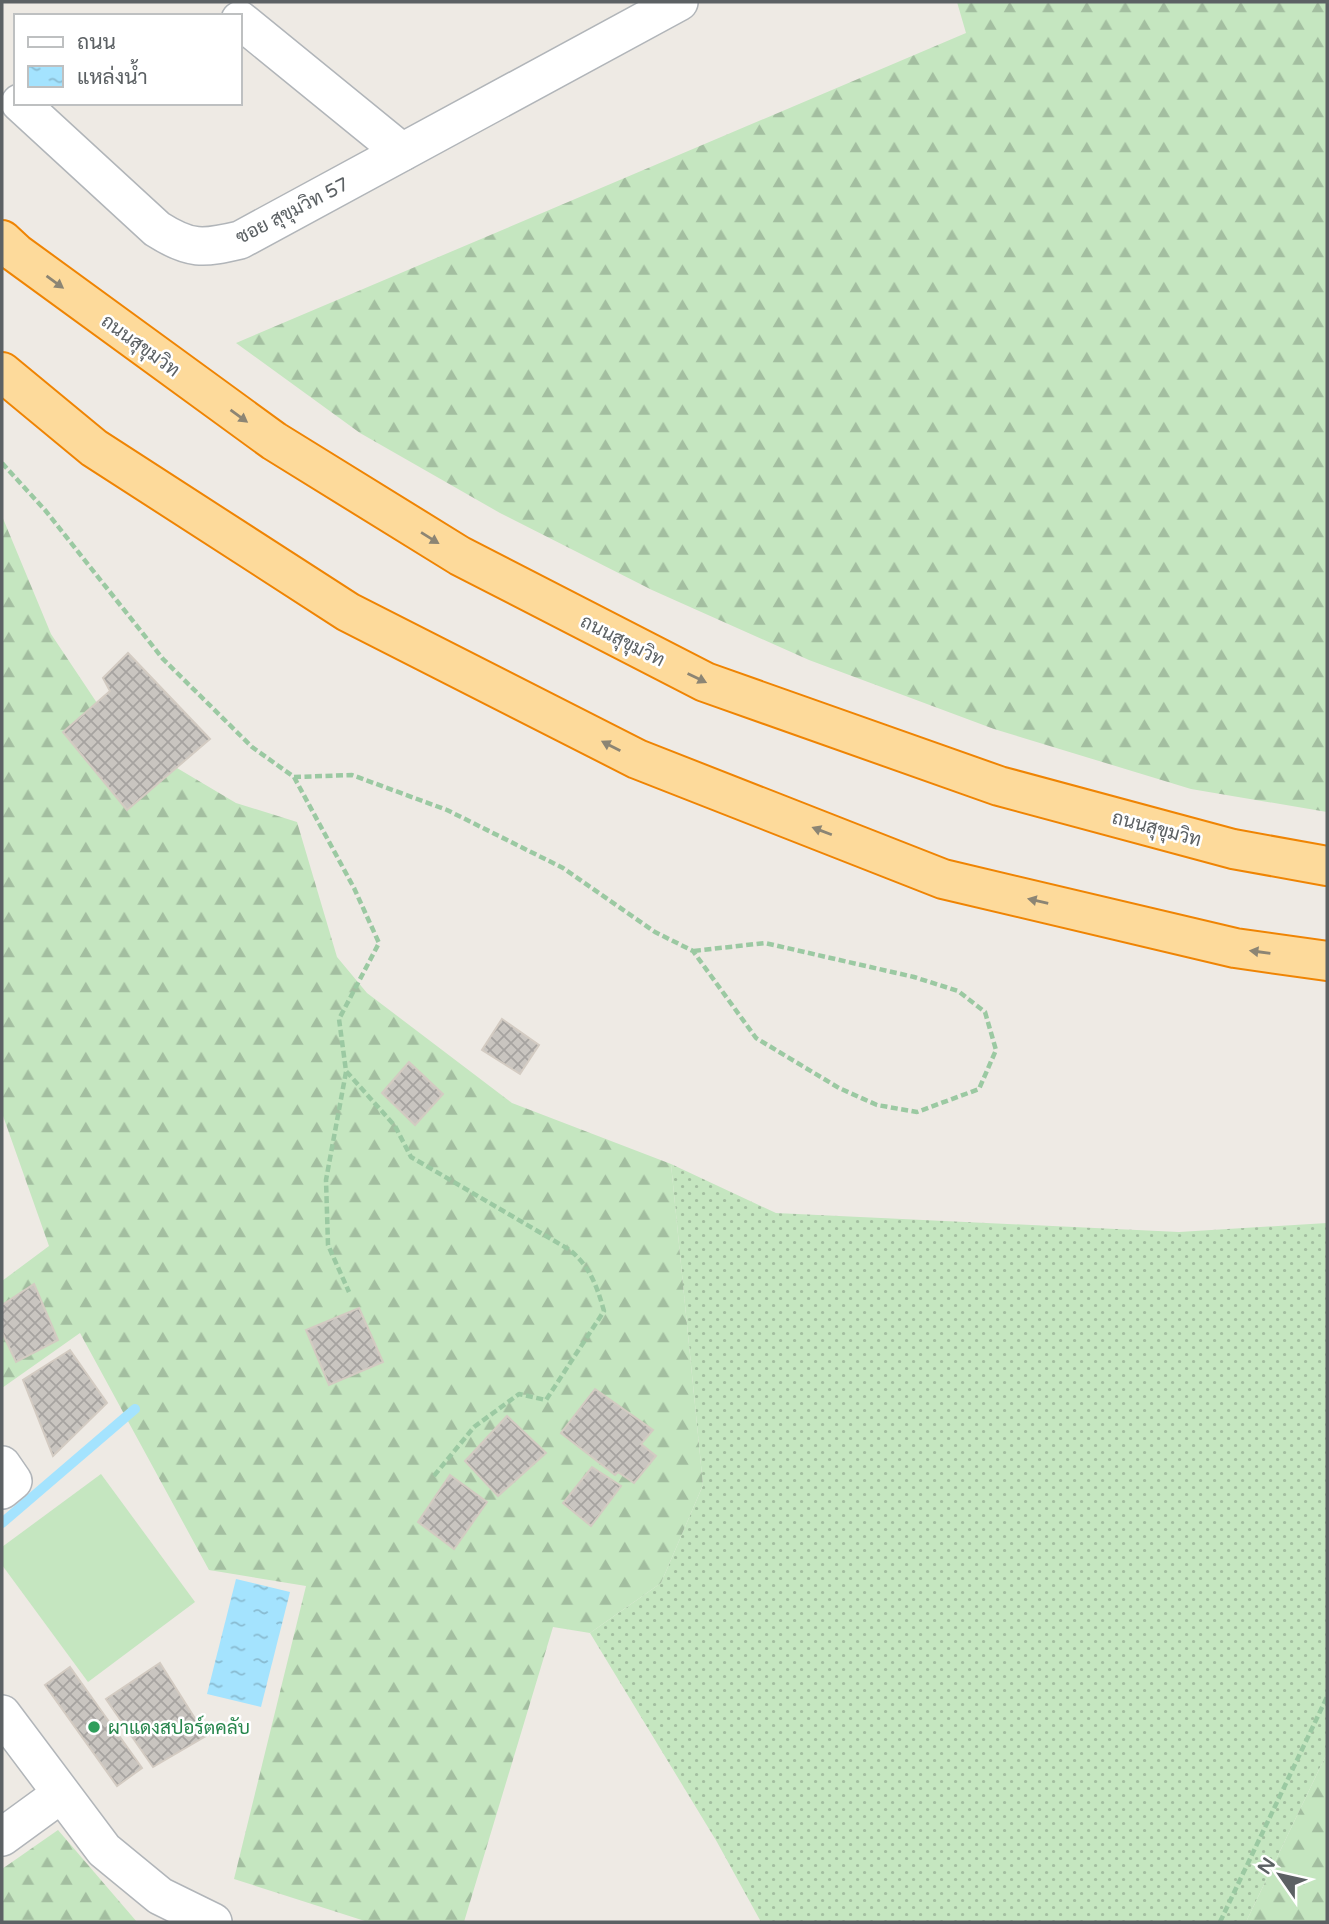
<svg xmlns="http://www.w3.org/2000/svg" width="1329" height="1924" font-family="'Varela Round',Sarabun,sans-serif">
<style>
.grass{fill:url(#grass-dots)}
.forest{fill:url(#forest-firs)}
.pitch{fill:#c5e6c0}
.water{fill:url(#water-ripples)}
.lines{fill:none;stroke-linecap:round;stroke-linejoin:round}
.stream{stroke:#a4e3fe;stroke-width:10}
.building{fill:url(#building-cross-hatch);stroke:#d3cbc2;stroke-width:2}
.minor-casing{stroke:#b1b5b9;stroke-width:40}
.trunk-casing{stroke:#ef8403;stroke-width:42}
.path{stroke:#9bc9a2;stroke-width:4.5;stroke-dasharray:7 3.5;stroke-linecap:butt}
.minor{stroke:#fff;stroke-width:37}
.trunk{stroke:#fdda9b;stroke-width:38}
.oneway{fill:#8c8574}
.leisure-dot{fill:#2e9e5b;stroke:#fff;stroke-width:2.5}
.labels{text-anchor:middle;stroke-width:5;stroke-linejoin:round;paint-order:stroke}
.street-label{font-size:19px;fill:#5c6164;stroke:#fff}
.leisure-label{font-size:19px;fill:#27864d;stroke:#fff;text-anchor:start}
</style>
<defs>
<pattern id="grass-dots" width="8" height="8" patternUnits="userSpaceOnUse" patternTransform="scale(1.75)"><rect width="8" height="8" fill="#c5e6c0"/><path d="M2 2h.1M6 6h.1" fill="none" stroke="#a3bea0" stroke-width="1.8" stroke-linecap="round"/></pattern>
<pattern id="forest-firs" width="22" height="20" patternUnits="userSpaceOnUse" patternTransform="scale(1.75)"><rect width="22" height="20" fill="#c5e6c0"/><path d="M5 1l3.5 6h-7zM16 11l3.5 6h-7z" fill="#a3bea0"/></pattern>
<pattern id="water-ripples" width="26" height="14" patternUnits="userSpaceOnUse" patternTransform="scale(1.75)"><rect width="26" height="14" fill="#a4e3fe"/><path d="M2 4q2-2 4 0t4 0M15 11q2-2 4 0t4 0" fill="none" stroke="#89bbd1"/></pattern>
<pattern id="building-cross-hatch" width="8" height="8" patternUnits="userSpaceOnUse" patternTransform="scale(1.75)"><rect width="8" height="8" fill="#c9c5c0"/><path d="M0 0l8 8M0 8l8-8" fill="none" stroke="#a6a3a0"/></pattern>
</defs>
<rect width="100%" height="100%" fill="#eeeae4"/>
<polygon class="grass" points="671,1164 776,1213 1179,1232 1327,1223 1327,1753 1246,1922 761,1922 717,1842 590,1633 661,1583 703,1485"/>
<g class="forest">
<polygon points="957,2 1327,2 1327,812 1191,789 994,729 809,660 652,590 500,513 360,433 236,343 966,33"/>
<polygon points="2,516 51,634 97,703 63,733 127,810 177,768 236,803 297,822 337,957 367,993 512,1103 671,1164 703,1485 661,1583 590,1633 553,1627 464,1922 368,1922 234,1879 306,1586 209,1570 80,1333 2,1388 2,1281 49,1246 2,1113"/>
<polygon points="1327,1753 1327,1922 1246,1922"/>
<polygon points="58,1830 137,1922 2,1922 2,1869"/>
</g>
<polygon class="pitch" points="101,1474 195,1602 88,1682 2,1565 2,1547"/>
<polygon class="water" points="236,1579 290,1592 261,1707 207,1694"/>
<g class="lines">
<polyline class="stream" points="2,1523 135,1409"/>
</g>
<g class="building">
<polygon points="128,653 210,739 127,810 63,732 110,691 103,678"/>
<polygon points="502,1019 539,1045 520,1074 482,1050"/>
<polygon points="409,1062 443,1094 415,1125 382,1093"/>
<polygon points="34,1284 58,1340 16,1362 2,1332 2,1305"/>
<polygon points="359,1308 383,1362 329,1385 306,1330"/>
<polygon points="70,1350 107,1403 53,1456 23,1380"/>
<polygon points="595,1389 653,1430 641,1444 656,1456 634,1483 618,1472 615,1475 561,1433"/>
<polygon points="507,1416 546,1453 498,1496 465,1461"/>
<polygon points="592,1467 621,1486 591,1526 563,1503"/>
<polygon points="450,1475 487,1502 454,1549 418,1522"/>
<polygon points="160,1663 206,1736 153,1767 106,1699"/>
<polygon points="70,1667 142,1768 117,1786 45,1685"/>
</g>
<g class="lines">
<g class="minor-casing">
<g id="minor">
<polyline points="240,20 402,152"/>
<path d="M20,103L157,229C190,250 203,249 240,240L679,2"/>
<polyline points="2,1465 13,1481 2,1490"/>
<polyline points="2,1714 104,1850 160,1896 213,1922"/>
<polyline points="2,1837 61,1794"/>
</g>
</g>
<g class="trunk-casing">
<g id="trunk">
<polyline points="2,240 16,253 274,441 460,556 705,682 999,786 1233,849 1327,866"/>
<polyline points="2,372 94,448 348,612 637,759 943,879 1235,948 1327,961"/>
</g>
</g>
<g class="path">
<path d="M2,463L45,510L163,659L252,747L294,777L354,888L379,943L339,1019L346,1071L395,1126L411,1157L570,1250C590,1267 597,1286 604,1311L546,1400L519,1394L474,1427L433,1477"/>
<polyline points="294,777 352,775 447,810 563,868 655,932 693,951 756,1038 839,1088 877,1105 917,1112 979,1089 996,1050 985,1012 958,991 914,977 765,943 693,951"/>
<polyline points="346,1072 326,1180 328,1245 349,1292"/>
<polyline points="1220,1922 1327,1697"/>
</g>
<use href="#minor" class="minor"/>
<use href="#trunk" class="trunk"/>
</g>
<defs><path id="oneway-solid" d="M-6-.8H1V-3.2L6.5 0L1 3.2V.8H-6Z" transform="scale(1.75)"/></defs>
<g class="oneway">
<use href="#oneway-solid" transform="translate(55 282) rotate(36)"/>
<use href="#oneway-solid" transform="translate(239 416) rotate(36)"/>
<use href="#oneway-solid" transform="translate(430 538) rotate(32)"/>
<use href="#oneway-solid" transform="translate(697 678) rotate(26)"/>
<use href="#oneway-solid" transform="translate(611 746) rotate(-153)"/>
<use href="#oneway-solid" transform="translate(822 831) rotate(-159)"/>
<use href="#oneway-solid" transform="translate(1038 901) rotate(-167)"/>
<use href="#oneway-solid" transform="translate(1260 952) rotate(-172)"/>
</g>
<circle class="leisure-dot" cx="94" cy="1727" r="7"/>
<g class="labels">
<g class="street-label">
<text transform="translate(292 210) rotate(-27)" y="7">ซอย สุขุมวิท 57</text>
<text transform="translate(141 345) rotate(36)" y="7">ถนนสุขุมวิท</text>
<text transform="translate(623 640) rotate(27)" y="7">ถนนสุขุมวิท</text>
<text transform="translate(1157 828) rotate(15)" y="7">ถนนสุขุมวิท</text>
</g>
<g class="leisure-label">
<text x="108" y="1734">ผาแดงสปอร์ตคลับ</text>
</g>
</g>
<rect width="1329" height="1924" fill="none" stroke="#5c6164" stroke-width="7"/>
<rect x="14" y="14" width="228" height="91" fill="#ffffff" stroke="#bec0c1" stroke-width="2"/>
<rect x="28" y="37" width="35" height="10" fill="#ffffff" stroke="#bec0c1" stroke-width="2"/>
<text x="77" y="49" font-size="21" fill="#5c6164">ถนน</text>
<rect x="28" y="66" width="35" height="21" fill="url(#water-ripples)" stroke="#bec0c1" stroke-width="2"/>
<text x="77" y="84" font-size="21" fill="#5c6164">แหล่งน้ำ</text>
<g transform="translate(1280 1875) rotate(304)" stroke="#ffffff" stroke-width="5" paint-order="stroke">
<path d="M0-5L12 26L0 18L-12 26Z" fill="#5c6164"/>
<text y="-10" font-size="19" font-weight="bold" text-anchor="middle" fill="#5c6164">N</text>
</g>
</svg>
